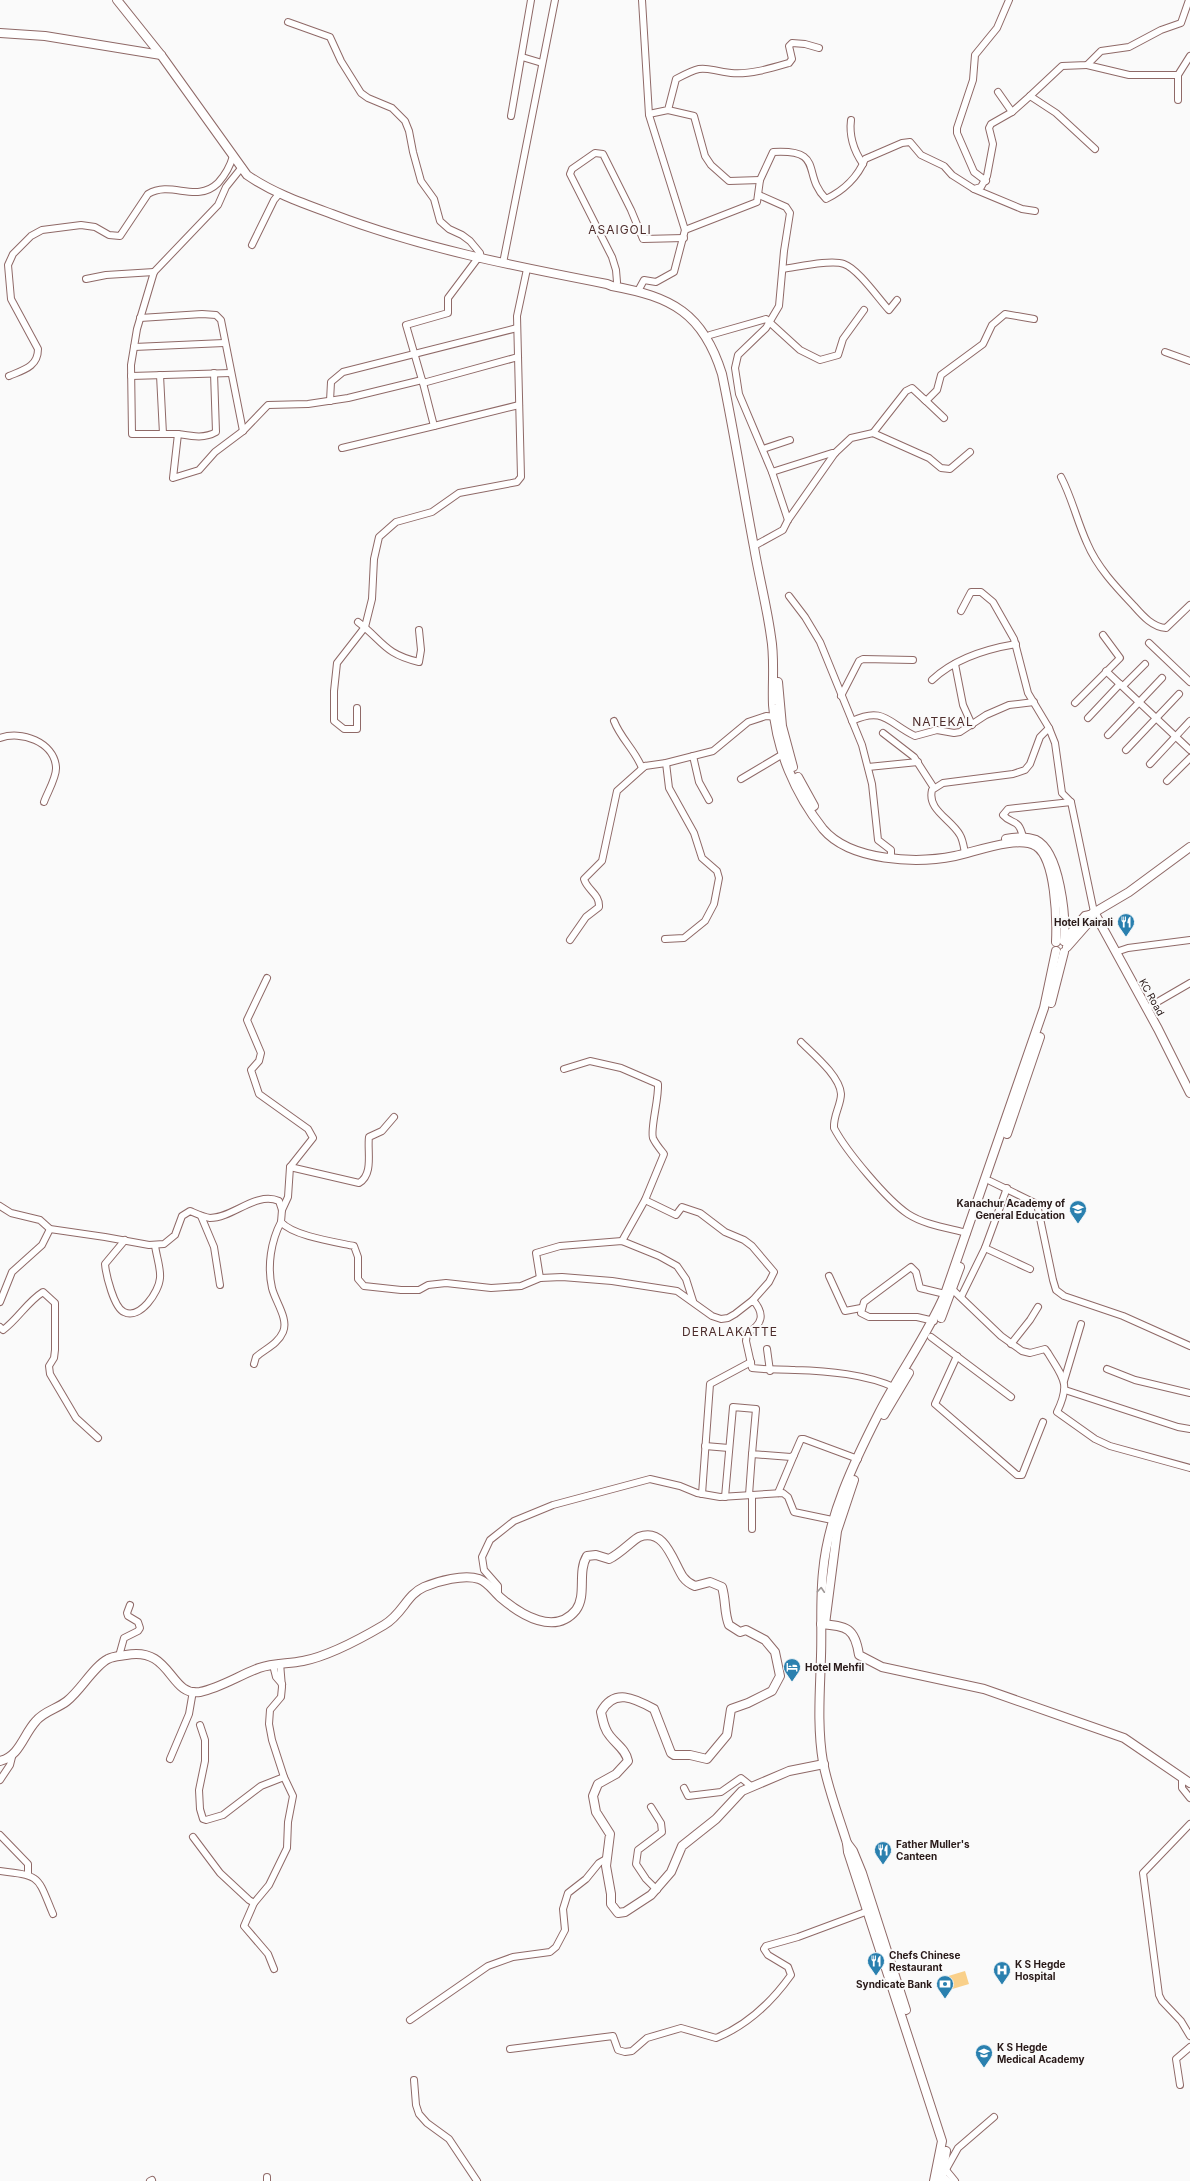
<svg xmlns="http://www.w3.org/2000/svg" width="1190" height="2181" font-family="Inter,sans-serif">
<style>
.green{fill:#f9d08a}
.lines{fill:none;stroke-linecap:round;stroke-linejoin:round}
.minor-casing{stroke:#8f6967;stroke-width:8}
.major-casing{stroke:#8f6967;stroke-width:10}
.minor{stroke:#fff;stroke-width:6}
.major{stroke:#fff;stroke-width:8}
.oneway{stroke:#9e9897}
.labels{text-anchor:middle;stroke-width:4;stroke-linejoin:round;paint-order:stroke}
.poi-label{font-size:10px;font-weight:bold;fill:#281918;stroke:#fafafa;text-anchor:start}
.street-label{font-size:10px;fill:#281918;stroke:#fafafa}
.quarter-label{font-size:12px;letter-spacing:1px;fill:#4d2c2b;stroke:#fafafa}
</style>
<rect width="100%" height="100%" fill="#fafafa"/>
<polygon class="green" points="965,1971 969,1984 949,1990 945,1977"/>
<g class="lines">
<g class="minor-casing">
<g id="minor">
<polyline points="288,22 330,37 341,61 361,93 368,98 392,108 405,121 409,131 413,152 421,181 434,199 440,221 449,229 462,235 470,241 480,253 481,259"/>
<polyline points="522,57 542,63"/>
<polyline points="1087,65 1129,75 1178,75"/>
<polyline points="998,92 1012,112"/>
<polyline points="1030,96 1056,113 1095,149"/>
<polyline points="1178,100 1178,75 1190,56"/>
<polyline points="668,110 694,116 705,156 711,165 729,181 760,180"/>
<path d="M649,114L668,110L676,79C706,63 701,69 731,73C749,75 772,68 789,63L792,59L789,46L792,43L805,44L819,48"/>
<polyline points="511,116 531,0"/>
<path d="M851,120C849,136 854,151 863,164"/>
<polyline points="242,167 226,187 218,205 154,272 137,329 131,365 132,434 178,434 173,478 199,470 215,452 243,431 268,405 308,404 348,398 422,380 423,383 518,357"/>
<polyline points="986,181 974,172 957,133 957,128 973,80 975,55 997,28 1009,0"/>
<polyline points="974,189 1022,209 1035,211"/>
<polyline points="759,195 786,207 790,213 784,251 779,306 766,328 738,355 735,368 739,394 772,472 788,520"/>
<path d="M685,230L757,202L760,180L773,152C826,149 801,174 826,199C843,191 858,177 865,159L902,143L910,142L921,155L944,166L952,175L974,189L981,187L987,176L993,144L989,128L991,124L1012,112L1030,96L1062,66L1087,65L1101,51L1129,47L1161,30L1181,23L1189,0"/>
<polyline points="252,245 274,200 279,194"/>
<polyline points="503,263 555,0"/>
<path d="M783,269C798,267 831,259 844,264C858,269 878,298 889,310L897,300"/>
<polyline points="86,279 106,275 154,272"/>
<polyline points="617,282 616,270 612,257 570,174 572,169 595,153 603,154 631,210 643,239 684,238"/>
<polyline points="638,291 644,280 656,282 674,272 685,230 649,115 642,0"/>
<polyline points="140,318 202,314 216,315 221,320 243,431"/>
<polyline points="710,335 766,319 800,350 820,360 838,355 843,339 864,310"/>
<polyline points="134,347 224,343"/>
<polyline points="1165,352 1190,361"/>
<polyline points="160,375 163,434"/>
<path d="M9,376C23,370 38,367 38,349L11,299L8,265L13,254L31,236L42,230L81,225L95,227L109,235L120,236L148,194C172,180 196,204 218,183C226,174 230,167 233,156"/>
<polyline points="131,376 231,373"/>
<polyline points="422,380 406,325 448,313 448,298 478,258"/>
<polyline points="423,383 434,426 519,405"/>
<polyline points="924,399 944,418"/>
<polyline points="330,401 331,382 343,372 517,328"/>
<polyline points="873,433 906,391 912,388 926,401 937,390 941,375 983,344 992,325 1005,314 1034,319"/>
<path d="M178,434C191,436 204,439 216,432L214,373"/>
<polyline points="342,448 434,426"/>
<polyline points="763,449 790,440"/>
<polyline points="772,472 832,453 835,453"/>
<path d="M1061,477C1072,498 1077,521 1087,543C1097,567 1116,587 1134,606C1142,615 1152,627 1166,628L1190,605"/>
<polyline points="754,546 783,530 788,520 835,453 851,438 873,433 929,458 941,468 950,469 970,452"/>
<polyline points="789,596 805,617 820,642 862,745 872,784 878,840 891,850 891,857"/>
<polyline points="961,611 971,592 981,592 993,602 1014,639 1028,693 1049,728 1055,743 1062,793 1071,802 1094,912"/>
<path d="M358,622C383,641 384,654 419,662L421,650L419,630"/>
<polyline points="1149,643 1190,682"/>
<polyline points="955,664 963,705 972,725"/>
<polyline points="1106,671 1190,750"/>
<path d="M932,680C954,659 986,649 1016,644"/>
<polyline points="1123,686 1145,664"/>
<polyline points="841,696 859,661 863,659 913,660"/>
<polyline points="1075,703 1120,658 1103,635"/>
<polyline points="357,708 357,729 344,729 334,721 334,691 337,663 365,627 372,599 374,559 379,537 396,522 432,512 459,493 517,482 521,477 517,316 527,269"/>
<polyline points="1088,718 1120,684"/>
<path d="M614,721C621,739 635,750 642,768L645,766"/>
<path d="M852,721C884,706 888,723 915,736L937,730L954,733L960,732L986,715L1009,705L1034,702"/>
<polyline points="883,733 914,757 934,788"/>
<polyline points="1108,735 1162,678"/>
<path d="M0,738C21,730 54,742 56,767C57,777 47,793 44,802"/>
<polyline points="1126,750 1179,694"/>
<polyline points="693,756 699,782 709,800"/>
<polyline points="1150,764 1190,721"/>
<polyline points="868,767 918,762"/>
<polyline points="741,779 783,754"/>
<polyline points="1167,781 1190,758"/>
<path d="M1023,837C1018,817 1013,826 1003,815L1008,809L1071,802"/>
<path d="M965,853C964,848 963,840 960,835C951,819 927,810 932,790L943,783L1013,774L1025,770L1030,764L1040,737L1049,728"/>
<polyline points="665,939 684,938 705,921 714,904 719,878 717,871 702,858 694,833 669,788 666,763"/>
<path d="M570,940L586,917L599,907C600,894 587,890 584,879L602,861L617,791L645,766L666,763L713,751L748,722L766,716L778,717"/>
<polyline points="1116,952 1128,948 1190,940"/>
<polyline points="267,978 247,1020 261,1053 259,1061 251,1070 259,1094 308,1129 313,1138 290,1167 288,1197 282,1210"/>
<polyline points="1147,1008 1190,983"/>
<path d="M801,1042C813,1054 840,1076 841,1094C841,1105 833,1116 834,1128C846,1151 887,1200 908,1214C925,1225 948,1228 967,1233"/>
<path d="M564,1069L590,1061L621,1068L658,1084C659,1099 650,1129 653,1138C655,1143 660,1149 664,1154L645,1200L622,1241"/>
<path d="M290,1167L359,1183C374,1174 367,1151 369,1137L382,1131L394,1117"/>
<polyline points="990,1181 1037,1204 1053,1280 1056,1290 1064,1296 1123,1316 1190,1346"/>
<polyline points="1007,1188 985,1248 1030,1269"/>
<polyline points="645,1200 676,1215 682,1207 700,1213 725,1232 744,1240 752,1246 774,1272 769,1282 753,1300"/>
<path d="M0,1206L11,1213L40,1220L50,1229L105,1237L149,1245L164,1244L175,1235L182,1216L190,1211C197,1214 203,1217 210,1218C233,1218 256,1191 279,1201L282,1210L281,1222C293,1236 335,1242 354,1246L358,1257V1279L364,1286L401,1290H419L428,1285L446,1283L491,1288L521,1286L540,1278L562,1277L612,1281L677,1291L712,1316L721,1319L728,1318L735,1314L753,1300C765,1314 763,1324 747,1333L746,1341L752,1368C767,1370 781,1369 795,1370C828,1371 866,1374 896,1388"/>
<polyline points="201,1216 214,1247 220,1285"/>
<path d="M125,1240L105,1264C106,1275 114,1308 124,1312C140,1320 159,1292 160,1278C161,1268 156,1255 155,1245"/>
<polyline points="829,1276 845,1311 861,1308"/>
<polyline points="540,1278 536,1253 560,1246 622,1241 659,1256 677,1266 686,1279 693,1301"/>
<path d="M953,1290L1001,1336L1022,1351L1030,1353L1045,1349L1048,1353C1063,1378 1071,1383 1057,1412L1095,1439L1110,1446L1190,1468"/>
<polyline points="961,1297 985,1248"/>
<polyline points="0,1302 12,1272 42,1245 50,1229"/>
<polyline points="934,1321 917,1317 869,1317 861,1313 864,1302 911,1267 916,1272 920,1288 945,1294"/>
<path d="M0,1327L3,1330C18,1319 27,1302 43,1292L55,1303V1350L54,1358L49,1366L50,1374L76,1418L98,1438"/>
<polyline points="931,1337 1011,1397"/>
<polyline points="1011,1344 1030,1320 1038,1307"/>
<polyline points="767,1349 770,1371"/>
<polyline points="957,1356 935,1404 1017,1475 1022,1475 1043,1422"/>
<path d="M254,1364L256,1357C265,1349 278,1344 283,1332C289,1319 275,1301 272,1288C267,1266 271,1241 281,1222"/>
<polyline points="1107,1369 1135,1380 1190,1393"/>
<polyline points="1064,1381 1081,1324"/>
<polyline points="1065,1390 1178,1427 1190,1429"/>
<polyline points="705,1446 729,1448"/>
<polyline points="778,1493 794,1455"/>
<polyline points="702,1494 710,1384 751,1362"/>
<polyline points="749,1495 752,1454"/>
<polyline points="725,1497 733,1407 756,1409 752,1454 791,1457 794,1455 801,1439 804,1439 858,1459"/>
<polyline points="752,1529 752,1495"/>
<polyline points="498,1594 498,1586 484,1570 482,1557 490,1540 514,1521 553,1505 650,1479 680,1486 697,1493 720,1497 783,1493 788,1497 794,1512 837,1521"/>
<polyline points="119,1656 124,1638 138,1631 140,1628 138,1622 128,1616 127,1613 130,1605"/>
<polyline points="273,1665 276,1677 282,1684"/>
<polyline points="200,1725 205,1740 205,1761 199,1790 200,1809 203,1819 206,1820 223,1815 261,1786 284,1777"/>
<polyline points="170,1759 189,1714 193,1691"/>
<polyline points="1182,1778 1182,1788 1190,1798"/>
<polyline points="0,1780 10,1765 12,1757"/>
<polyline points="684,1788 688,1796 721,1792 741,1778 751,1786"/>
<polyline points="651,1807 661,1823 662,1832 638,1850 636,1864 646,1879 657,1890"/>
<polyline points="1190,1824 1143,1873 1159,1995 1162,2001 1181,2021 1190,2036"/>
<polyline points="0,1835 28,1864 28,1874"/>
<polyline points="193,1837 220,1873 249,1900 254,1903"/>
<path d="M0,1871C42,1876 37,1876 53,1914"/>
<polyline points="274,1969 268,1954 244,1926 254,1903 269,1885 287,1848 288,1822 293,1796 284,1777 272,1740 269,1724 270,1710 281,1697 282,1687 280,1663"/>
<polyline points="410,2020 488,1966 513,1957 550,1952 556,1947 565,1930 563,1909 568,1893 586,1879 599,1863 606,1859"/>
<path d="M510,2049L613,2036L618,2050L625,2052L632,2051L647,2038L681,2028L716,2038C748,2025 771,2003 791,1975L788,1967L768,1955L764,1949L766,1946L798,1937L868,1911"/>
<polyline points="414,2080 416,2105 419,2114 427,2123 449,2139 477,2181"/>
<polyline points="1180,2085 1176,2059 1190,2047"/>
<polyline points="946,2170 955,2181"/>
<polyline points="944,2173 958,2148 994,2117"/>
<polyline points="943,2176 948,2181"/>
<polyline points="267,2177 267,2181"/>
<polyline points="150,2181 152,2180"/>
</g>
</g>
<g class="major-casing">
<g id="major">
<path d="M117,0L161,55L247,175C273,193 302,203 332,214C421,248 514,266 607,284L612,286C672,297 703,313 722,374C734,432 743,489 754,547C759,577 767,607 771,637C775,659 772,682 773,705C776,749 795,794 823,829C850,861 916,864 955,856C975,852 1018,835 1036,846C1056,859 1057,920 1056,942"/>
<polyline points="0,33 45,36 161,55"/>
<polyline points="778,682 782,726 793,767"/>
<polyline points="798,777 814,806"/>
<path d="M1006,839C1016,837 1026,836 1036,840C1060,852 1066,917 1064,941"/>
<polyline points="1094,912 1158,1029 1190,1093"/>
<polyline points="1090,915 1129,892 1190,847"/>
<polyline points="1064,941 1085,916 1090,915 1089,922 1067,947"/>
<polyline points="1051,1003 1064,952"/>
<polyline points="1007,1134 1040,1037"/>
<polyline points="941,1318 960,1267"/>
<polyline points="884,1415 909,1373"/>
<path d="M821,1624C847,1626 855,1628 859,1655L882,1667L984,1689L1124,1738L1190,1783"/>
<polyline points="825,1624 837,1531 854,1480"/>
<path d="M0,1761C20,1756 23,1735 36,1721C44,1711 57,1709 67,1701C81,1690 94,1666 108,1659C113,1656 121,1656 126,1655C172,1646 169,1697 200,1692C220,1688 240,1675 259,1668C274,1663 288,1664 303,1661C329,1656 362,1638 384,1625C403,1614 406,1595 424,1587C438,1581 464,1574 479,1579C488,1582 494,1592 501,1598C521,1615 555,1636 576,1610C587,1595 577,1572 587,1556L596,1555L609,1559C620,1554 634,1539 639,1537C665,1527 673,1562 683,1577C686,1581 690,1584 695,1586L710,1582L722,1587C726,1600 724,1613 729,1625L740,1632L746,1630L765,1640L775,1652L780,1676L772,1691L748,1703L731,1709L727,1735L707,1759L690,1755H674L671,1753L654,1709C634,1698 614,1688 601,1712C603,1721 604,1729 610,1736C617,1745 626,1750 628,1761L616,1774L598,1784L593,1796L596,1812L610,1834L606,1866L611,1894V1904L618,1913L625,1912L651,1895L671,1872L682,1846L716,1819L742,1791L789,1771L824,1764"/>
<polyline points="847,1843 853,1851 862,1873 906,2010"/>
<path d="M934,2181L942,2141L848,1852L847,1843C839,1817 828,1789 823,1762C817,1727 820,1691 821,1656C822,1628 820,1600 823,1572C828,1516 854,1462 879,1413C900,1372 927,1336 945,1294L1044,1008L1056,951"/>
<polyline points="941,2181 946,2151"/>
</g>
</g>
<use href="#minor" class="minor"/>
<use href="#major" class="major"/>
</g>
<defs><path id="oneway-chevron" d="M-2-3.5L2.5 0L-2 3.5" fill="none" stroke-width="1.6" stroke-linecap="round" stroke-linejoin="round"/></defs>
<use class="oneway" href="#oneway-chevron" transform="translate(821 1590) rotate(-86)"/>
<defs>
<g id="restaurant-pin" transform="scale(0.9)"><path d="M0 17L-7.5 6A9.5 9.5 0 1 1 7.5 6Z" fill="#2a80af" stroke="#fafafa"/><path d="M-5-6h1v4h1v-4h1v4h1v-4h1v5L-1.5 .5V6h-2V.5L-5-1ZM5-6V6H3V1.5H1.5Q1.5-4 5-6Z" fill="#fff"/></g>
<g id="university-pin" transform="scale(0.9)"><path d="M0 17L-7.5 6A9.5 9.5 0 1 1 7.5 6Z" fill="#2a80af" stroke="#fafafa"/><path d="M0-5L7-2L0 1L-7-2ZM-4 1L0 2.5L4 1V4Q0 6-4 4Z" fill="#fff"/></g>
<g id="hotel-pin" transform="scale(0.9)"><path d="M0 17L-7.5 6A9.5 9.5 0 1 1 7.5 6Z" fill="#2a80af" stroke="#fafafa"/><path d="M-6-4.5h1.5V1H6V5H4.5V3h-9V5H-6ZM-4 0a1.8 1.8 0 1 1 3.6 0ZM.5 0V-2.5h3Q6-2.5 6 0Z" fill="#fff"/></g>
<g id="hospital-pin" transform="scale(0.9)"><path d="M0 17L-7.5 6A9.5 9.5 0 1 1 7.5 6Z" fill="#2a80af" stroke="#fafafa"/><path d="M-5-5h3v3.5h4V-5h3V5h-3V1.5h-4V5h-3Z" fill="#fff"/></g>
<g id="bank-pin" transform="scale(0.9)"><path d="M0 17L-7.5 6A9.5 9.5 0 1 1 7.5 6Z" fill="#2a80af" stroke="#fafafa"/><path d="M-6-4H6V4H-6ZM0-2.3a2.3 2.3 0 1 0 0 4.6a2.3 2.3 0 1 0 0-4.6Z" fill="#fff"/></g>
</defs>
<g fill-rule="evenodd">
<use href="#restaurant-pin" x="1126" y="922"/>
<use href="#university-pin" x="1078" y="1209"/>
<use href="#hotel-pin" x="792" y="1667"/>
<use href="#restaurant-pin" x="883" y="1850"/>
<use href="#restaurant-pin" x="876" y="1961"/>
<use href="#hospital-pin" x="1002" y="1970"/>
<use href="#bank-pin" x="945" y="1984"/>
<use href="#university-pin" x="984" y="2053"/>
</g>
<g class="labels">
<g class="poi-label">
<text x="1113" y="926" text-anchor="end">Hotel Kairali</text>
<text x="1065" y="1207" text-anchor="end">Kanachur Academy of<tspan x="1065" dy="12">General Education</tspan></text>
<text x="805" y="1671">Hotel Mehfil</text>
<text x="896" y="1848">Father Muller's<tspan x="896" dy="12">Canteen</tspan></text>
<text x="889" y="1959">Chefs Chinese<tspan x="889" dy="12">Restaurant</tspan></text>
<text x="1015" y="1968">K S Hegde<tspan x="1015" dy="12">Hospital</tspan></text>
<text x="932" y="1988" text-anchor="end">Syndicate Bank</text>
<text x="997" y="2051">K S Hegde<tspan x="997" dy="12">Medical Academy</tspan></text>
</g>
<g class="street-label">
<text transform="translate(1152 997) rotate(61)" y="4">KC Road</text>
</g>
<g class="quarter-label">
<text x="620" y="234">ASAIGOLI</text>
<text x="943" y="726">NATEKAL</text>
<text x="730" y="1336">DERALAKATTE</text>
</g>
</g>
</svg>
